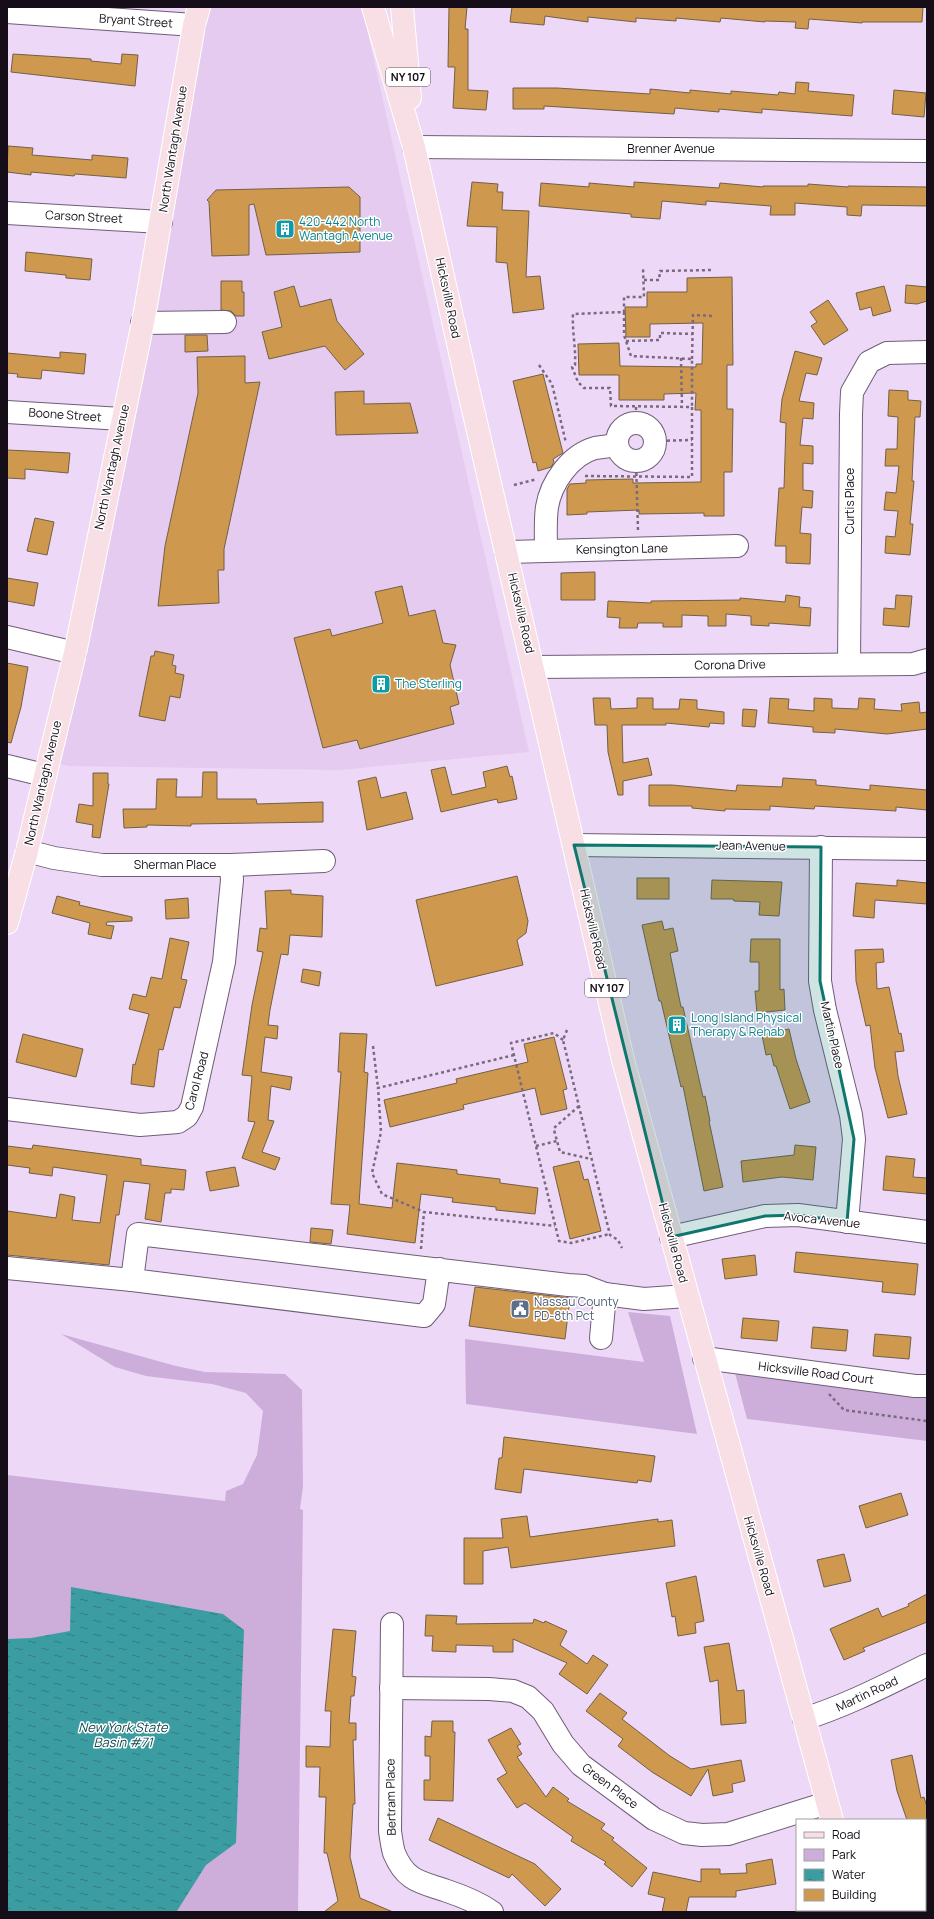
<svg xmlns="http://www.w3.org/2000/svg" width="934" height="1919" font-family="Manrope,sans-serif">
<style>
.built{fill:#e4cbef}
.green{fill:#cdaeda}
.water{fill:url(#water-ripples)}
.building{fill:#ce994f;stroke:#735f45}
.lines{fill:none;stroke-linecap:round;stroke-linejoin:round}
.minor-casing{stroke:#6f5d77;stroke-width:24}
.major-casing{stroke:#fff;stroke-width:24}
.path{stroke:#796b7e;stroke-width:2.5;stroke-dasharray:3 3;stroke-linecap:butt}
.minor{stroke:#fff;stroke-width:22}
.major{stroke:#f8dfe5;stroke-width:22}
.marked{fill:#0f766e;fill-opacity:0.2;stroke:#0f766e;stroke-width:3;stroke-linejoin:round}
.labels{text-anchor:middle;stroke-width:3;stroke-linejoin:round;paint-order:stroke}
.shield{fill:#fff;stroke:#5b565d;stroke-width:1}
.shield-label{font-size:11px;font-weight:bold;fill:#150e18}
.street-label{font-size:12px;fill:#150e18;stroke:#fff}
.culture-label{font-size:12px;fill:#0d838f;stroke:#fff;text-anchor:start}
.service-label{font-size:12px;fill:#4e5e75;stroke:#fff;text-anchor:start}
.water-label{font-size:13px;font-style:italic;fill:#144c4f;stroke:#fff}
</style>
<defs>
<pattern id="water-ripples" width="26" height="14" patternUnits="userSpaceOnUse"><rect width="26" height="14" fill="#3b9ca2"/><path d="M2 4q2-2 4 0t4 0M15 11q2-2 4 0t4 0" fill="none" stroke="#307e83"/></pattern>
</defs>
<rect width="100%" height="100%" fill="#eed8f7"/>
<polygon class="built" points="193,7 362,7 529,752 339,770 70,766 44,761 72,643"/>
<g class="green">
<polygon points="628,1312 670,1316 697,1434 466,1404 465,1339 644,1362"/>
<polygon points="61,1334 176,1366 205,1372 285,1374 302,1390 303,1486 300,1509 303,1510 298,1912 7,1912 7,1475 225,1501 226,1491 243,1484 257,1455 263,1411 246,1393 212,1384 146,1376 115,1367"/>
<polygon points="735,1373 927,1398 927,1441 747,1419"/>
</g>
<polygon class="water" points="71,1587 223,1614 244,1630 236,1843 206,1865 177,1911 7,1912 7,1639 31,1638 70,1631"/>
<g class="building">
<polygon points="449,7 467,7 465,29 468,29 468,90 488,91 486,110 453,108 455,67 448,67"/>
<polygon points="512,7 923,7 922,22 862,22 862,23 809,19 808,29 795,28 796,22 765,21 765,22 721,18 720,22 676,18 676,21 636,18 636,22 588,17 588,22 545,16 544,25 510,22"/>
<polygon points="13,54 91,59 91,61 121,64 122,54 138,55 135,86 11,72"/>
<polygon points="796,82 809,83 808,91 854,95 852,116 762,109 762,113 719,109 719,112 675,108 674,114 544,106 544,109 513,109 513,88 557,88 650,94 650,89 690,93 690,90 731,94 731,91 778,95 779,92 795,94"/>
<polygon points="894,90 926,93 924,117 892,114"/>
<polygon points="8,146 33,148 32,155 92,160 92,155 128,158 126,178 75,174 74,176 31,172 31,175 7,172"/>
<polygon points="472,182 498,184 497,192 503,192 502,210 529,211 526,277 540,276 544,309 513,313 507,263 496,262 497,227 467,226"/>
<polygon points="634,182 719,188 720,183 763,187 763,186 808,186 808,184 848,187 848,186 927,187 927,206 862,205 861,216 847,215 847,207 795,203 795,215 770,215 771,206 706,201 706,205 662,201 660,219 631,217 631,214 539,206 541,183 589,187 589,183 634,187"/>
<polygon points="349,187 360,197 360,252 266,255 254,204 249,205 249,255 212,256 209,202 207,200 216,190"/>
<polygon points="26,252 92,259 90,280 66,278 66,275 25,271"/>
<polygon points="732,277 733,365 727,365 727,409 733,409 732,472 724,472 724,516 704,516 704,513 639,514 639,510 587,512 587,514 567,515 567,489 570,484 586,483 586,480 633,479 633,483 701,482 701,410 695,410 696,393 664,394 664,400 619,400 619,375 579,375 578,344 619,343 620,366 696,367 696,364 702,364 703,323 650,324 650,337 626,337 625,307 647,307 647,292 687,292 687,278"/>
<polygon points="221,281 242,281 242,292 244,292 244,316 236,316 231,311 221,310"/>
<polygon points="906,285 927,287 927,301 917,304 905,303"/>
<polygon points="294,286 300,307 331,299 337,321 364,354 345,370 325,346 269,359 262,332 282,327 274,292"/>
<polygon points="884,286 891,311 873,316 871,307 860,310 856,293"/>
<polygon points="828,300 848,330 824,345 811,326 817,322 810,312"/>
<polygon points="185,335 207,335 208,351 185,352"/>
<polygon points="795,351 822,358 817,375 806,373 799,401 814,403 813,419 803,418 800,445 813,446 813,464 803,463 803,490 813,491 812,508 802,507 800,533 811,534 810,564 786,563 786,546 775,546 779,488 784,488 786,423 780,422 782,399"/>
<polygon points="60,352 86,354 84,374 42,370 41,379 17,377 18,374 7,373 7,353 60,358"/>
<polygon points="245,356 245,383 260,382 224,549 224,570 218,570 219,603 158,606 165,546 198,393 197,357"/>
<polygon points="543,374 563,453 553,459 554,462 551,467 538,471 536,462 533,463 513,381"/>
<polygon points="889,390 908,391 908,400 921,401 920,417 915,417 912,481 914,481 910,524 913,524 910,555 885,553 886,536 895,537 898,511 884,510 886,492 896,493 899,466 885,466 886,449 897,449 898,417 888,416"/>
<polygon points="364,391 364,404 410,403 418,433 336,435 335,392"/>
<polygon points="7,450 70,453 68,473 25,469 25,479 7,478"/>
<polygon points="35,518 54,522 47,555 27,551"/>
<polygon points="595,572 595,600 561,600 561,573"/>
<polygon points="7,578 38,583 34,606 7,601"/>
<polygon points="402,586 409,616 435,610 443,643 456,645 450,665 459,704 450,707 454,724 360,749 357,740 323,748 294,638 330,629 332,636 383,623 375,592"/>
<polygon points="786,595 800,597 799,607 811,608 810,626 769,623 769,626 751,625 751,616 726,614 726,626 708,626 708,616 682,615 682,627 663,627 663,623 638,623 637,628 619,628 620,618 607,617 608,601 651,603 651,601 740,600 740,598 785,602"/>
<polygon points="896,595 912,596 909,627 883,625 884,608 895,609"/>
<polygon points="155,651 174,655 172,665 176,666 175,673 184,675 180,698 170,696 165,721 139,716 151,656 154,656"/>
<polygon points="7,663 28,667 21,707 11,743 7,742"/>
<polygon points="593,698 610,698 611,709 637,708 637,698 653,698 653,709 679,709 680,699 697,700 697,709 724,712 724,724 710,723 709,727 666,723 666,725 622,725 623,763 648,758 652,775 623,781 623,795 618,795 608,752 607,725 595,725"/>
<polygon points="770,698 789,699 788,709 814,711 814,698 832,699 832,708 858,709 859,698 875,699 874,709 902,711 901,704 919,702 920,713 927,712 927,729 887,734 835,729 835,733 813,732 813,727 768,723"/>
<polygon points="743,709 757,710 755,727 742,726"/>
<polygon points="507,766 510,777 512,776 517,799 498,803 497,799 441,812 431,770 445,767 452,795 486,787 483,772"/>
<polygon points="203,772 217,772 217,799 256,799 257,804 323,802 323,822 191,824 191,826 147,825 147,827 124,828 123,809 156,809 157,779 177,779 176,797 202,797"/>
<polygon points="93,773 108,773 108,784 109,784 100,838 92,837 93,825 76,822 79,804 93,806"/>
<polygon points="376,777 381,798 406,792 413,819 367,830 358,781"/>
<polygon points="783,778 816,780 816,785 870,790 870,785 927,790 927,810 896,807 896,811 815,806 814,809 770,806 770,810 725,809 725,811 692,808 692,806 649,806 649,785 672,785 736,791 737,785 782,787"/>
<polygon points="517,876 528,921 526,933 517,940 523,965 436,986 416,900"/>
<rect x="637" y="878" width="32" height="21"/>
<polygon points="712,880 782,882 779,916 759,915 760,902 734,901 733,899 711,899"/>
<polygon points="897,880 927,883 927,904 875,900 874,918 853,916 856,883 897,886"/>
<polygon points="291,890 291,894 323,896 322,937 290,935 288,955 281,954 270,1010 268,1025 278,1026 277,1039 265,1037 261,1072 292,1077 290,1090 271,1086 268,1120 274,1121 262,1152 280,1158 275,1170 242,1158 255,1122 248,1121 252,1076 242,1075 252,1005 263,952 257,951 260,928 267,929 265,891"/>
<polygon points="57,896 80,902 79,905 132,917 132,921 107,922 106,925 114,926 111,939 88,934 90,923 52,913"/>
<polygon points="188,898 189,918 166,919 165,900"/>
<polygon points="662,921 664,930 673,928 678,951 670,953 681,1007 683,1007 703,1097 705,1096 710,1121 709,1121 723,1187 704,1191 683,1086 681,1087 661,1001 659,1001 642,925"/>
<polygon points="170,938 189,942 181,979 187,980 180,1008 174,1007 163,1050 159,1049 154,1087 131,1084 133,1064 135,1065 149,1014 129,1009 133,994 146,997 151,977 162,979"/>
<polygon points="751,939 780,939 780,990 784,989 785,1010 757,1013 755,991 759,991 759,962 750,962"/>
<polygon points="883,949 884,962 876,963 877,989 889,987 899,1034 901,1033 904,1051 895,1052 898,1076 907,1114 888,1118 875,1068 870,1025 866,1026 856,981 855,950"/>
<polygon points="303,969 321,972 319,986 301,982"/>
<polygon points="789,1029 796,1059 810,1102 790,1109 776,1066 774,1066 771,1054 766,1055 762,1035"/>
<polygon points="340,1033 367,1034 364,1072 368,1073 359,1204 392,1208 397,1163 457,1170 457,1174 500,1179 500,1183 538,1188 535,1214 496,1210 496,1207 452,1202 453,1198 421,1194 415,1243 347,1234 350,1205 331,1204 341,1072 338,1072"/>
<polygon points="23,1034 83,1049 76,1077 16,1062"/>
<polygon points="554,1037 567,1089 563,1090 567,1109 541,1115 535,1088 463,1105 464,1109 390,1127 384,1100 457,1083 456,1079 528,1062 524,1044"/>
<polygon points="33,1145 141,1159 141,1165 186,1170 184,1190 171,1189 171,1193 165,1193 161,1222 145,1219 150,1184 124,1181 119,1215 116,1215 109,1265 7,1255 7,1211 56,1218 60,1194 75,1197 72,1220 100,1223 107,1175 53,1167 52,1176 29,1173 30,1168 7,1165 7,1146 32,1149"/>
<polygon points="795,1145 816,1147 813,1180 782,1177 743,1182 741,1161 794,1155"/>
<polygon points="886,1156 915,1159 913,1177 927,1178 927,1194 883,1190"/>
<polygon points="579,1161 584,1180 588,1179 601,1231 570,1239 553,1167"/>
<polygon points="235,1167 239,1186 210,1191 206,1172"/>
<polygon points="311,1228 333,1230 331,1244 310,1242"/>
<polygon points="796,1252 918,1264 915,1295 882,1292 883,1282 794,1272"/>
<polygon points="755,1255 757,1275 725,1279 722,1259"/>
<polygon points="475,1287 570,1298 565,1339 469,1326"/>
<polygon points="743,1318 779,1321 777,1341 741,1338"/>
<polygon points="813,1327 848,1330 846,1351 811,1348"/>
<polygon points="875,1334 911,1337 909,1359 873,1356"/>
<polygon points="504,1437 655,1456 651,1482 638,1480 637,1483 524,1469 521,1493 495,1489 499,1458 502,1458"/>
<polygon points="901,1493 908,1515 866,1528 859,1506"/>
<polygon points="527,1516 530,1537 658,1519 658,1522 672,1520 675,1546 511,1568 508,1547 483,1551 483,1584 464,1584 464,1538 503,1538 501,1519"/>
<polygon points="844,1554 851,1581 824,1587 817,1560"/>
<polygon points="696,1576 704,1621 695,1623 696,1633 678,1636 675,1616 672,1617 666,1583"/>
<polygon points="927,1594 927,1622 863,1648 865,1651 844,1660 830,1629 878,1608 882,1617 909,1606 908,1604"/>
<polygon points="426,1615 457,1616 456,1624 533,1623 534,1619 544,1623 545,1621 567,1631 560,1645 587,1664 593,1655 608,1665 587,1694 559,1674 567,1663 513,1639 513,1652 493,1652 493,1646 456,1645 456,1652 432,1651 433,1636 425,1636"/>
<polygon points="333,1629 356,1631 352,1676 356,1677 354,1696 351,1696 349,1723 356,1723 356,1740 353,1740 355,1804 353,1804 350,1857 360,1898 393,1912 324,1912 338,1901 327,1853 324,1853 326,1797 319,1797 320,1767 306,1767 306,1746 330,1747 331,1711 325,1711"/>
<polygon points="729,1643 737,1691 744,1690 746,1723 721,1725 718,1680 710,1682 704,1647"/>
<polygon points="600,1693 627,1713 622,1719 670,1756 691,1769 741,1760 745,1781 732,1784 733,1792 713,1796 708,1769 691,1796 652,1772 618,1746 623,1739 586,1711"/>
<polygon points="432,1721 453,1721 453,1732 455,1732 453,1801 424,1800 424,1780 430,1780 430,1756 425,1756 425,1736 431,1737"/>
<polygon points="511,1728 521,1744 517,1746 522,1754 517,1757 546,1797 553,1787 569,1799 567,1801 605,1824 601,1829 614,1838 612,1840 647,1868 632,1887 604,1864 606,1862 571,1841 573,1837 525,1803 517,1808 497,1779 507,1773 488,1740"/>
<polygon points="912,1755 921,1798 924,1797 927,1807 927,1820 907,1820 897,1791 891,1760"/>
<polygon points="438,1818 535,1864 561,1889 545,1906 512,1874 509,1878 429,1840"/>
<polygon points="772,1859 776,1884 736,1891 736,1897 689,1897 686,1912 662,1912 665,1898 648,1894 653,1872 701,1882 701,1869 720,1869 720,1874 747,1873 746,1864"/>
</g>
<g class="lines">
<g class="minor-casing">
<g id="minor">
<polyline points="7,12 194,25"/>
<polyline points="414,147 927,151"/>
<polyline points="7,213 161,222"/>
<polyline points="142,323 225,322"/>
<polyline points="7,412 122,419"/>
<circle cx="636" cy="442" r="19"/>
<path d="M546,550C546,536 545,521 547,507C551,483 570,455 595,448C602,447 610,446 617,445"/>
<polyline points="506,552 737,546"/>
<polyline points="7,637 75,653"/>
<polyline points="849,664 851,414 852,392 869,362 887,353 927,352"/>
<polyline points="533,667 913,664 927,660"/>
<polyline points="7,766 44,775"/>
<polyline points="574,845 927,849"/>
<polyline points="821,847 820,981 825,1010 851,1115 854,1139 847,1222"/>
<polyline points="27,851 54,858 102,865 231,865 324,861"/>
<polyline points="7,1109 140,1125 178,1122 187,1116 192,1107 224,962 232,880 231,865"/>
<polyline points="671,1237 765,1216 798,1215 927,1232"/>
<polyline points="7,1268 132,1280"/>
<polyline points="439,1269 434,1304 424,1316 132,1280 138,1234 568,1285 584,1286 605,1294"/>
<polyline points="601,1338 605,1294 644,1299 687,1296"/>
<polyline points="704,1358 915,1386 927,1386"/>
<path d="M392,1624L390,1831C391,1838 392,1846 394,1853C406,1882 421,1882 447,1891C462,1896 479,1903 492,1912"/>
<polyline points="391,1688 489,1689 513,1691 528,1697 543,1711 563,1744 581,1765 654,1819 684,1833 702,1835 728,1834 827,1803"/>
<path d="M804,1719C848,1705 886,1685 927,1665"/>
</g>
</g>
<g class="major-casing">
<g id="major">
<polyline points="373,7 414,147 466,379 623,1060 832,1820"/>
<polyline points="402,7 410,98"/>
<polyline points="7,923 27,851 75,653 144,317 194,25 199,7"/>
<polyline points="858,1910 858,1912"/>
</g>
</g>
<g class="path">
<polyline points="644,280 659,280 660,271 713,270"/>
<polyline points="624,312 624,335 631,356 692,359 692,407"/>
<polyline points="626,341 660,340 660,333 693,334"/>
<polyline points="681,358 682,407"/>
<polyline points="692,359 693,315 714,316"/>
<polyline points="539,365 552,384 566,443"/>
<polyline points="636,422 636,406"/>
<polyline points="655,441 692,440"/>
<polyline points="636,461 638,530"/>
<path d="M585,476L692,477V407L611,406L610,388H584L578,382L572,367L575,365C576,347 572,332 573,314L624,312V297H644L643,267"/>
<polyline points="514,485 537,479"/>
<polyline points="567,1030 563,1040 609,1231 610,1235 618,1240 622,1248"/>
<polyline points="563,1040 554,1033 511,1043 559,1241 571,1243 610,1234"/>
<polyline points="373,1046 378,1088"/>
<polyline points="514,1055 378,1088 381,1132 372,1173 382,1194 424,1212 555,1226"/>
<polyline points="579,1106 554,1128 554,1130 560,1152 591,1159"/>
<polyline points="536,1146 557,1141"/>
<polyline points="421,1249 424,1212"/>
<polyline points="829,1394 844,1410 927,1421"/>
</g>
<use href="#minor" class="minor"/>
<use href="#major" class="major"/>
</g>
<path class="marked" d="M574,845L821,847L820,981L854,1139L847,1222L798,1215L765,1216L671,1237Z"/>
<defs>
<g id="building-square" transform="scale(1)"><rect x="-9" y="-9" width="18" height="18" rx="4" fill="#0f9aa8" stroke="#fff"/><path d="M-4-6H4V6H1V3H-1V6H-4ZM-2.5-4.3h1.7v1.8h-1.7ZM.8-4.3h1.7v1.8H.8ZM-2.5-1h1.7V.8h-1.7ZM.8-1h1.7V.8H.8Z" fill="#fff"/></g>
<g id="civic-square" transform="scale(1)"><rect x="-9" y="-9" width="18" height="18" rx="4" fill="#5c6f8a" stroke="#fff"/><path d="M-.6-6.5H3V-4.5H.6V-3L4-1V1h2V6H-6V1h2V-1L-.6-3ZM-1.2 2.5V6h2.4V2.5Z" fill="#fff"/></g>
</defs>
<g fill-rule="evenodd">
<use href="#building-square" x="285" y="229"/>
<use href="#building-square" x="381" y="684"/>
<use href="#building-square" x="677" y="1025"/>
<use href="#civic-square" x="520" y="1309"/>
</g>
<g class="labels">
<g class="shield">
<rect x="386" y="68" width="44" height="18" rx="3"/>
<rect x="585" y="979" width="44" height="18" rx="3"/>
</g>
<g class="shield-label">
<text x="408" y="81">NY 107</text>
<text x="607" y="992">NY 107</text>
</g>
<g class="street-label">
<text transform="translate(136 21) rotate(4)" y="4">Bryant Street</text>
<text transform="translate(173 149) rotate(-81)" y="4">North Wantagh Avenue</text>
<text x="671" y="153">Brenner Avenue</text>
<text transform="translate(84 217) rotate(3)" y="4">Carson Street</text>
<text transform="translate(448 298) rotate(78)" y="4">Hicksville Road</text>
<text transform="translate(65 415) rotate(4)" y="4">Boone Street</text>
<text transform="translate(112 467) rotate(-78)" y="4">North Wantagh Avenue</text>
<text transform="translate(850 501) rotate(-90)" y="4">Curtis Place</text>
<text transform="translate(622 549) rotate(-1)" y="4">Kensington Lane</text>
<text transform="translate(521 613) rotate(77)" y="4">Hicksville Road</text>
<text transform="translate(730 665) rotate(-1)" y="4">Corona Drive</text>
<text transform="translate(43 783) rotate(-77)" y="4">North Wantagh Avenue</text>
<text transform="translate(751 846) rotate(1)" y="4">Jean Avenue</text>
<text x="175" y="869">Sherman Place</text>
<text transform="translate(593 929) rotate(77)" y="4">Hicksville Road</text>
<text transform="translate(832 1035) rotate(77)" y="4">Martin Place</text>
<text transform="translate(197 1081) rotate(-75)" y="4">Carol Road</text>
<text transform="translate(822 1220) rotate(6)" y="4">Avoca Avenue</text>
<text transform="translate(673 1243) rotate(75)" y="4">Hicksville Road</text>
<text transform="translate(816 1373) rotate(7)" y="4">Hicksville Road Court</text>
<text transform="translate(759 1556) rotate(74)" y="4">Hicksville Road</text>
<text transform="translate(867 1694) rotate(-25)" y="4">Martin Road</text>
<text transform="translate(610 1786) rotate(37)" y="4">Green Place</text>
<text transform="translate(391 1797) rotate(-91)" y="4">Bertram Place</text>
</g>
<g class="culture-label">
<text x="299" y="226">420-442 North<tspan x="299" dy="14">Wantagh Avenue</tspan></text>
<text x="395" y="688">The Sterling</text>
<text x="691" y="1022">Long Island Physical<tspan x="691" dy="14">Therapy &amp; Rehab</tspan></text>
</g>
<g class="service-label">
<text x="534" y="1306">Nassau County<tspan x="534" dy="14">PD-8th Pct</tspan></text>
</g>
<g class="water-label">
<text x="123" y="1732">New York State<tspan x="123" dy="15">Basin #71</tspan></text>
</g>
</g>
<rect width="934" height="1919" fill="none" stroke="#150e18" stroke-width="16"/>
<rect x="796" y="1819" width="130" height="92" fill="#ffffff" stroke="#a19fa3"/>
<rect x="804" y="1832" width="20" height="6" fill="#f8dfe5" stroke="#a19fa3"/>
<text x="832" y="1839" font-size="12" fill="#150e18">Road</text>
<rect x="804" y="1849" width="20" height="12" fill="#cdaeda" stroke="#a19fa3"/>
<text x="832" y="1859" font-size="12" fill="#150e18">Park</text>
<rect x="804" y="1869" width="20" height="12" fill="url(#water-ripples)" stroke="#a19fa3"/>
<text x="832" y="1879" font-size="12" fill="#150e18">Water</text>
<rect x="804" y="1889" width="20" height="12" fill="#ce994f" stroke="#a19fa3"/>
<text x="832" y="1899" font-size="12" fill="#150e18">Building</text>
</svg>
